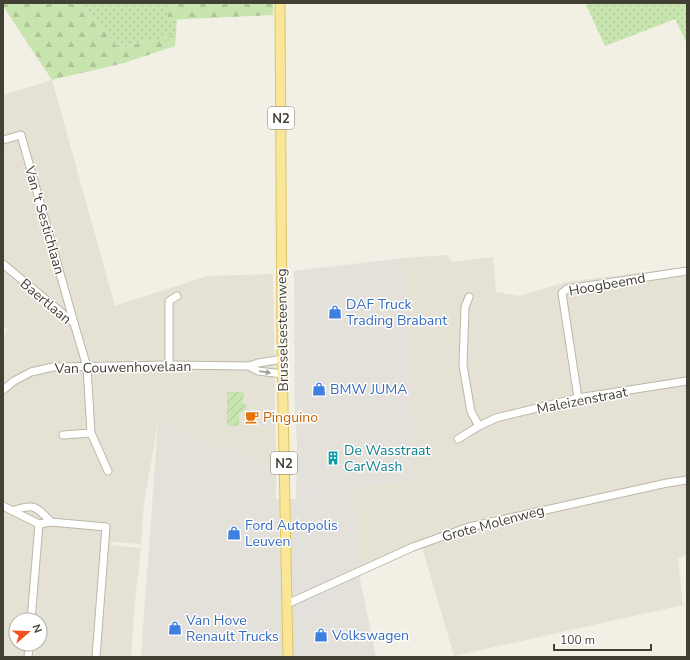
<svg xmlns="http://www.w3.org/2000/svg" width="690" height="660" font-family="'Nunito Sans',sans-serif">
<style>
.residential{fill:#e5e1d4;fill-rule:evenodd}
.industrial{fill:#e4e0da}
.grass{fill:url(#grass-dots)}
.forest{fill:url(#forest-firs)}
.garden{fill:url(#garden-furrows)}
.parking{fill:#e3e1dd}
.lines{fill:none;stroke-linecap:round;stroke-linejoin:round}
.minor-casing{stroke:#bdb7a8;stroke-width:9}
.major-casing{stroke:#dec567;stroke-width:11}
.minor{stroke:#fff;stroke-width:7}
.major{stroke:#f9e697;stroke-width:9}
.oneway{fill:#a29f9a}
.labels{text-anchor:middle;stroke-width:3;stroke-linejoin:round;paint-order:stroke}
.shield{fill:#fff;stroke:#7c7972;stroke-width:1}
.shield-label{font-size:13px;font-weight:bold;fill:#443f35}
.street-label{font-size:14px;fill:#443f35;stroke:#fff}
.shop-label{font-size:14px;fill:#366cbe;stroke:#fff;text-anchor:start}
.food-label{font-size:14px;fill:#c56008;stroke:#fff;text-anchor:start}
.culture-label{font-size:14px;fill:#0d838f;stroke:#fff;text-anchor:start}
</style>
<defs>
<pattern id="grass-dots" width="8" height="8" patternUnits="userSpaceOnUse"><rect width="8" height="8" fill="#c8e5af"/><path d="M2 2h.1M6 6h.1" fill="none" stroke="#adc697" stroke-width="1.8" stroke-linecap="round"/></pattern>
<pattern id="forest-firs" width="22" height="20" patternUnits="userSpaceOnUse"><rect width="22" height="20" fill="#c8e5af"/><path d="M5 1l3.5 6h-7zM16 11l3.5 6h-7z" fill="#adc697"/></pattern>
<pattern id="garden-furrows" width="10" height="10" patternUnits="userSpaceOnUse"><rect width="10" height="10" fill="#c8e5af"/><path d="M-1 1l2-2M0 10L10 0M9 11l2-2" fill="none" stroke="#adc697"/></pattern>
</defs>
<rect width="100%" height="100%" fill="#f2efe5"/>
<g class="residential">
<path d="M52,80L115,306L207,276L273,274L282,268L273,274L276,468L158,423L144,503L141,544L111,542V545L141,548L135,601L131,657H3V337L8,330L3,325V95ZM16,620H40V644H16Z"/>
<polygon points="447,255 452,262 493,257 496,292 520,296 565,282 687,267 687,554 678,559 683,605 454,656 420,540 358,568 356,485 413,482 404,258"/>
</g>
<polygon class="industrial" points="404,258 413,482 356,485 358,568 376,657 141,657 158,423 276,468 276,499 296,499 297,442 295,416 294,271 282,268 294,271"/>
<g class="grass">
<polygon points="82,3 168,3 168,20 177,19 176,35 118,48"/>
<polygon points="585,3 687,3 687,43 675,19 605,46"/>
</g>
<g class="forest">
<polygon points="3,3 82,3 118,48 176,35 175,46 124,63 52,80 3,6"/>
<polygon points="168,3 273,3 273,15 168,20"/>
</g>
<polygon class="garden" points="227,392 244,392 243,404 247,405 247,409 243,410 243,412 239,413 239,426 227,426"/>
<g class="parking">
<polygon points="294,365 299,369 300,418 295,411"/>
<polygon points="259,409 274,409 275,426 259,426"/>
<polygon points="297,487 314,487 314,495 301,495 302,559 297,559"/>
<polygon points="342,587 345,594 316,606 310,610 306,618 305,623 306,657 299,657 299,606"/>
</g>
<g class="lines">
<g class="minor-casing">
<g id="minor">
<polyline points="3,140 21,135 74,323"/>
<polyline points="3,264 74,323 87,367 91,433 63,435"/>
<polyline points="469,297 465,307 463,365 471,412 479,426"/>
<polyline points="169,365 169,301 177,296"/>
<polyline points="249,366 258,371 283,374"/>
<polyline points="3,390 14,381 31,372 53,367 169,365 249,366 258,363 283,359"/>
<polyline points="578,398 562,293 567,289 687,271"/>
<polyline points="91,433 108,471"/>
<polyline points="458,439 479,426 496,418 578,398 687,381"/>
<polyline points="3,506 39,524 31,620"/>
<path d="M12,511C34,503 36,506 51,522"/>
<polyline points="39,524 51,522 106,527 96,657"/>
<polyline points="287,604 413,547 469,527 667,483 687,480"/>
<polyline points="28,657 29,644"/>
</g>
</g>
<g class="major-casing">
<polyline id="major" points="280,3 282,354 288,657"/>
</g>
<use href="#minor" class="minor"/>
<use href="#major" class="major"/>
</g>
<defs><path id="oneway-solid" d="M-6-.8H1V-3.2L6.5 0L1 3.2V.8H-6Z"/></defs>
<use class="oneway" href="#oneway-solid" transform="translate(265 372) rotate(8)"/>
<defs>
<g id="shop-bare" transform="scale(1.08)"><path d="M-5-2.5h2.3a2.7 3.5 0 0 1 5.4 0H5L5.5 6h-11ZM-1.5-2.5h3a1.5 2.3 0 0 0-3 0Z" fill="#3f7fe0" stroke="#fff" stroke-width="2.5" paint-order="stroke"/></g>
<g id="cafe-bare" transform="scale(1.08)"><path d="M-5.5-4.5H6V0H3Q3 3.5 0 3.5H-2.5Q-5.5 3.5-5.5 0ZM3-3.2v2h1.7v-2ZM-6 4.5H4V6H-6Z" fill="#e8710a" stroke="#fff" stroke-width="2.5" paint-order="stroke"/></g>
<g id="building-bare" transform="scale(1.08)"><path d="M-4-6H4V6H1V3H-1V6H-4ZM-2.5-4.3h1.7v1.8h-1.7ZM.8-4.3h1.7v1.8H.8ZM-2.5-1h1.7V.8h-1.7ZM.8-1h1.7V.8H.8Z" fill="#0f9aa8" stroke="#fff" stroke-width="2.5" paint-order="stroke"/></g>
</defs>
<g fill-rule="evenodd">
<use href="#shop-bare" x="335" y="312"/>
<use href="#shop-bare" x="319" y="389"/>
<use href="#cafe-bare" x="252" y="417"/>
<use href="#building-bare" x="333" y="458"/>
<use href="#shop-bare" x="234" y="533"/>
<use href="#shop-bare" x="175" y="628"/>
<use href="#shop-bare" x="321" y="635"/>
</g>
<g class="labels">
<g class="shield">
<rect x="268" y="107" width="26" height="22" rx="3"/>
<rect x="271" y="452" width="26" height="22" rx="3"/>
</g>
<g class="shield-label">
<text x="281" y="123">N2</text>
<text x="284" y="468">N2</text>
</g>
<g class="street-label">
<text transform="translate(45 220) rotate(74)" y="5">Van 't Sestichlaan</text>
<text transform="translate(607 284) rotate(-10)" y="5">Hoogbeemd</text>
<text transform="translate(46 301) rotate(40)" y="5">Baertlaan</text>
<text transform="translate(282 330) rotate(-91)" y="5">Brusselsesteenweg</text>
<text transform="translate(123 367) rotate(-1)" y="5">Van Couwenhovelaan</text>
<text transform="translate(582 400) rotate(-11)" y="5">Maleizenstraat</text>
<text transform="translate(493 523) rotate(-15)" y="5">Grote Molenweg</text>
</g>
<g class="shop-label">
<text x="346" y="309">DAF Truck<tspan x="346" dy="16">Trading Brabant</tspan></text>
<text x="330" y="394">BMW JUMA</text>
<text x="245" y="530">Ford Autopolis<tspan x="245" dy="16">Leuven</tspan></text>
<text x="186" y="625">Van Hove<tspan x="186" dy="16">Renault Trucks</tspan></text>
<text x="332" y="640">Volkswagen</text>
</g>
<g class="food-label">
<text x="263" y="422">Pinguino</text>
</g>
<g class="culture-label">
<text x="344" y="455">De Wasstraat<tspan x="344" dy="16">CarWash</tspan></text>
</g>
</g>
<rect width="690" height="660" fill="none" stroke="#443f35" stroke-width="8"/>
<g transform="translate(28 632) rotate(70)"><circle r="19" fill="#ffffff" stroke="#b4b2ae"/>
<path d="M0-3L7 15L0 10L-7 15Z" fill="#f0511e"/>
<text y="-6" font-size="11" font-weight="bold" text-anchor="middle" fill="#443f35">N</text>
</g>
<path d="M554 644v6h97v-6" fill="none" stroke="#443f35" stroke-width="2"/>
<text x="560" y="644" font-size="12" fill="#443f35" stroke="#ffffff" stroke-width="3" paint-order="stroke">100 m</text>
</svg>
